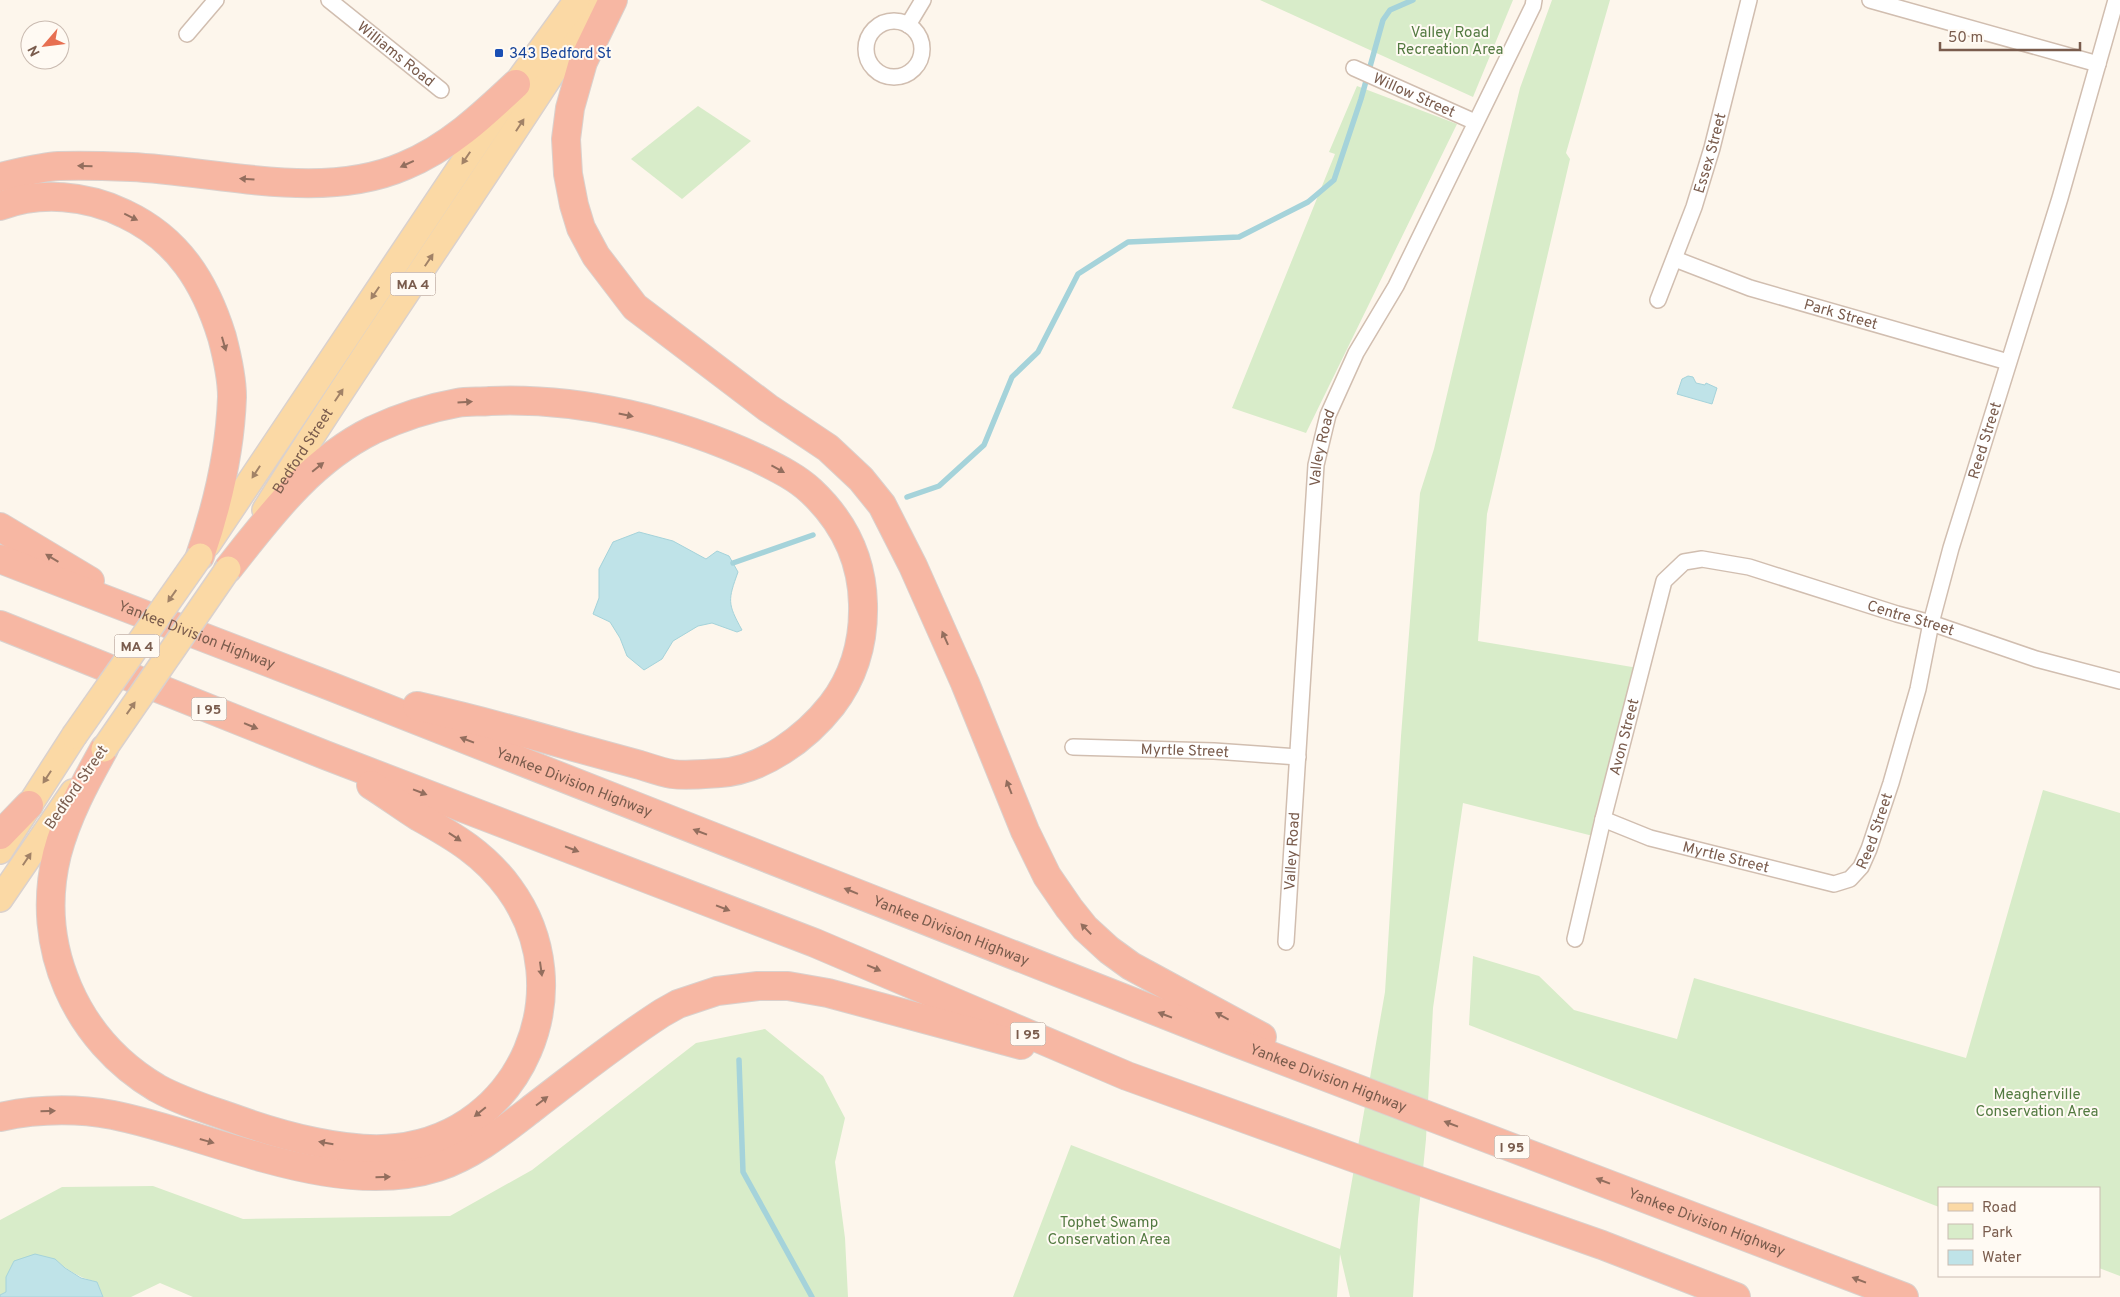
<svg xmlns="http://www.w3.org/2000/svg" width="2120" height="1297" font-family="Overpass,sans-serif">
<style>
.green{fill:#d8ecc9}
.water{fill:#bfe3e8;stroke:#a5d3da}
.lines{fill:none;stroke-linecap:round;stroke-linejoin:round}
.stream{stroke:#a5d3da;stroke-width:5.5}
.street-casing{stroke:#d1beb0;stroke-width:18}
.primary-casing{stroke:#dad1cd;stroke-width:28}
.highway-casing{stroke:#dad1cd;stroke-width:30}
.street{stroke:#fff;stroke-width:15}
.primary{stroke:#fbd9a5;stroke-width:25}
.highway{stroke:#f7b7a3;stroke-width:28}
.primary-bridge-casing{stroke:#dad1cd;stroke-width:28;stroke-linecap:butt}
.primary-bridge{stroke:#fbd9a5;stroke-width:25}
.oneway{fill:#a18267}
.oneway2{fill:#936e5e}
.transit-dot{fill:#1a4fb4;stroke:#fffaf3;stroke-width:2}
.labels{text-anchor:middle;stroke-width:4;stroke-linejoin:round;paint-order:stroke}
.shield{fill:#fffaf3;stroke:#a28b7f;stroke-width:1}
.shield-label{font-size:14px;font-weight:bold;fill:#7a5c4d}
.park-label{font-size:15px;fill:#537a41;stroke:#fffaf3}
.transit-label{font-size:15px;fill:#164399;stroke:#fffaf3;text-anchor:start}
.street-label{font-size:15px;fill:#7a5c4d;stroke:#fffaf3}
</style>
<rect width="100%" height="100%" fill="#fdf6ec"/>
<g class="green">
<polygon points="1260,0 1513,0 1473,97"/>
<polygon points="1552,0 1610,0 1566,153 1570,159 1487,514 1478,641 1638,668 1593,836 1463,803 1433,1008 1426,1139 1418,1219 1413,1297 1350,1297 1340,1254 1337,1297 1013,1297 1071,1145 1340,1249 1385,992 1401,736 1420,493 1434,449 1520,88"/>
<polygon points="1357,86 1457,124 1306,433 1232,408 1335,154 1329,152"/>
<polygon points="698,106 751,141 682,199 631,159"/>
<polygon points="2043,790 2120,813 2120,1276 2099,1268 2099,1188 1939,1188 1939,1207 1469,1025 1473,956 1539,976 1574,1010 1677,1039 1694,978 1966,1058"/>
<path d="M765,1029L823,1076L845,1118L835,1162L845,1238L848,1297H193L160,1283L131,1297H103L97,1282C80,1278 68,1271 55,1259L6,1277V1292L0,1295V1220L62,1187L153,1186L243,1219L450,1216L532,1170L696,1043Z"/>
</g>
<g class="water">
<polygon points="1688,376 1693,377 1696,383 1705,385 1706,383 1717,388 1712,404 1677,394 1682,379"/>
<path d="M639,532L673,541L706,559L717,551L729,556L738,572C728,600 727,603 742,630L737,632L712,623L698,626L673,641L662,659L644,670L627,656L620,638L610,622L593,614L599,598V569L613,542Z"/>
<polygon points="35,1254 55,1259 65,1268 81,1278 97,1282 103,1297 0,1297 0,1295 6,1292 6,1277 14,1261"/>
</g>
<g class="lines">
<g class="stream">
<polyline points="907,497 939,486 984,445 1012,377 1038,352 1078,274 1128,242 1239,237 1308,202 1334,180 1361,99 1383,20 1390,10 1413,0"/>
<polyline points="733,563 813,535"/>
<polyline points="739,1060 743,1172 812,1297"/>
</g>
<g class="street-casing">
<g id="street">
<path id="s1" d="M329,0L441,90"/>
<polyline points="1870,0 2098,64"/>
<circle cx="894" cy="49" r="28"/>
<polyline points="908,25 923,0"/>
<polyline points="187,34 216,0"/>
<path id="s2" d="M1354,68L1475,122"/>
<path id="s3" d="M1675,259L1750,288L2008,362"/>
<path id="s4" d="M1658,300L1694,207L1712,148L1749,0"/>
<path id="s5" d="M1073,747L1214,751L1298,757"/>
<path id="s6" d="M1603,819L1650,838L1834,884L1850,879L1861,867L1869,849L1891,783L1918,689L1931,623L1951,548L2060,198L2116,0"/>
<path id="s7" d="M1575,939L1603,819L1664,581L1684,562L1702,559L1749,567L1897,614L1931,623L2036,659L2120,681"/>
<path id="s8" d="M1286,942L1316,465L1328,415L1356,353L1396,286L1533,6L1534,0"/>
</g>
</g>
<g class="primary-casing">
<g id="primary">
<path id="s9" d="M265,510C373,337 491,172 599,0"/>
<polyline points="208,544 516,84 577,0"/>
<polyline points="0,851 74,736"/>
<polyline points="0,899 73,792"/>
</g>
</g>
<g class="highway-casing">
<g id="highway">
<polyline points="613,0 583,62 570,108 566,139 568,174 574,205 581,228 596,256 635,307 768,408 828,448 861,479 882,505 913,566 965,683 1025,831 1047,876 1069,908 1085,928 1109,950 1131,966 1262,1037"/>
<path d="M0,177C19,173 40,167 59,166C83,165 108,166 131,167C218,171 321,202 404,166C448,148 482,116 516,84"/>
<path d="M0,206C40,191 87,195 125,214C178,239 205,282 222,337C227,356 232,377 232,397C230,452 218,504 200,556"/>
<polyline points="0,527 90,581"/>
<path id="s10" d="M0,559L330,686L1232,1041L1904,1297"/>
<path d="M228,569C270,516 310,461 373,430C399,418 429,408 457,403C467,401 479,402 490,401C581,397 677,421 759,459C777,468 796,477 811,491C843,521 862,559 863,604C864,641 855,675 832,705C806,738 763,770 720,773C705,774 687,776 672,774C661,772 650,768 640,765C618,759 596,753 574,747C522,732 470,718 417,706"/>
<polyline points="0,625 325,755 815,943 1127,1076 1374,1165 1602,1245 1736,1297"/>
<path d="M104,749C85,783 67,816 57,854C34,947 76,1040 157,1088C182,1102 210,1110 238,1120C283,1136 349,1154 397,1148C522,1134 583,989 509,888C484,854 455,837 419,817C403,807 387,795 371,785"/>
<polyline points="0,835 29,805"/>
<path d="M0,1117C37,1109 75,1108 113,1115C213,1135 336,1200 438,1167C474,1155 504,1130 534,1107C576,1075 617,1042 662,1013L678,1004L717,991L758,986H788L828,993L1021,1045"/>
</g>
</g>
<use href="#street" class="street"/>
<use href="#primary" class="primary"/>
<use href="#highway" class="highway"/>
<g class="primary-bridge-casing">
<g id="primary-bridge">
<polyline points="74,736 200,556"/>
<polyline points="104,749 228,569"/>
</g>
</g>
<use href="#primary-bridge" class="primary-bridge"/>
</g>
<defs><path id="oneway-solid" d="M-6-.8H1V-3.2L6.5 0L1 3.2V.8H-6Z" transform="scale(1.25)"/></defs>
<g class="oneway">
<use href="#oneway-solid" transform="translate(520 125) rotate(-57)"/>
<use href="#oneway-solid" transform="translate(466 158) rotate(124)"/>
<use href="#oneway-solid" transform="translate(429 260) rotate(-56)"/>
<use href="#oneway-solid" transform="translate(375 293) rotate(124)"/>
<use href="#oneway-solid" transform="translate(339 395) rotate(-56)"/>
<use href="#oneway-solid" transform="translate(256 472) rotate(123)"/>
<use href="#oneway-solid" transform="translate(172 596) rotate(125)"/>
<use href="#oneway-solid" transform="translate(131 708) rotate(-55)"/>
<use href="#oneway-solid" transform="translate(47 777) rotate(123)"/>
<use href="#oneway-solid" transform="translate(27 859) rotate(-56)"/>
</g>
<g class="oneway2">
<use href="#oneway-solid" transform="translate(407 164) rotate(155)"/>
<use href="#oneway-solid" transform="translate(85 166) rotate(-179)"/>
<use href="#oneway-solid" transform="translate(247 179) rotate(-176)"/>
<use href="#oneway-solid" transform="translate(131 217) rotate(26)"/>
<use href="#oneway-solid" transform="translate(224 344) rotate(74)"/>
<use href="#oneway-solid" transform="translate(465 402) rotate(-4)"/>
<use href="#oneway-solid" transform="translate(626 415) rotate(12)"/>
<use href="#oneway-solid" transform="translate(318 467) rotate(-39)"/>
<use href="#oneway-solid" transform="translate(778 469) rotate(29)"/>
<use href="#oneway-solid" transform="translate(52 558) rotate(-149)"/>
<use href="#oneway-solid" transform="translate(945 638) rotate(-114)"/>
<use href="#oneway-solid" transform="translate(251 726) rotate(22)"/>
<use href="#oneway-solid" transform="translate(467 740) rotate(-159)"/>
<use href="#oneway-solid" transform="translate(1009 787) rotate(-111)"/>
<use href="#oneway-solid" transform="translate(420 792) rotate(21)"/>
<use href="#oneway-solid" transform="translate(700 832) rotate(-159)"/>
<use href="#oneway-solid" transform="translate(455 837) rotate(34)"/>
<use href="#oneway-solid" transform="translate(572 849) rotate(21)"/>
<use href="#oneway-solid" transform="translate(851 891) rotate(-158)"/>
<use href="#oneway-solid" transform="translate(723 908) rotate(21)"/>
<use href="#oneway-solid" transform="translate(1086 929) rotate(-134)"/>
<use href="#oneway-solid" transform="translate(874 968) rotate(23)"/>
<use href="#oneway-solid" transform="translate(541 969) rotate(82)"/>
<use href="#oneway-solid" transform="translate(1165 1015) rotate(-159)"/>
<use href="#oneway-solid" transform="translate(1222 1016) rotate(-152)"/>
<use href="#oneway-solid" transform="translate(542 1101) rotate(-37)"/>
<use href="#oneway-solid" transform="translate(48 1111) rotate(-2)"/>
<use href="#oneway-solid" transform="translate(480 1112) rotate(141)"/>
<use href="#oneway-solid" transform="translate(1451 1124) rotate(-159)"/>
<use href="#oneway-solid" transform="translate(207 1141) rotate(16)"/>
<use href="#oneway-solid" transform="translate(326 1143) rotate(-170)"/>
<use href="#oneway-solid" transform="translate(383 1177) rotate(-2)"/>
<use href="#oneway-solid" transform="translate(1603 1181) rotate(-159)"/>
<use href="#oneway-solid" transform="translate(1859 1280) rotate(-159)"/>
</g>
<rect class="transit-dot" x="494" y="48" width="10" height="10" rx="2.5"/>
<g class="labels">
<g class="shield">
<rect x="390.5" y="272.5" width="45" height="23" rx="4"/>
<rect x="114.5" y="634.5" width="45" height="23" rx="4"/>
<rect x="191.5" y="697.5" width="35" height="23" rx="4"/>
<rect x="1010.5" y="1022.5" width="35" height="23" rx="4"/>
<rect x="1494.5" y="1135.5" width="35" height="23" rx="4"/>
</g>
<g class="shield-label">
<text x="413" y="289">MA 4</text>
<text x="137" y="651">MA 4</text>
<text x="209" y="714">I 95</text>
<text x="1028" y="1039">I 95</text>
<text x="1512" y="1152">I 95</text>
</g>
<g class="park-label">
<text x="1450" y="37">Valley Road<tspan x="1450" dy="17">Recreation Area</tspan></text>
<text x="2037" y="1099">Meagherville<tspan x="2037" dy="17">Conservation Area</tspan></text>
<text x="1109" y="1227">Tophet Swamp<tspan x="1109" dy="17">Conservation Area</tspan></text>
</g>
<g class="transit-label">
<text x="509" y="58">343 Bedford St</text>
</g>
<g class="street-label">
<text dy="5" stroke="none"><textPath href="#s1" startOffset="86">Williams Road</textPath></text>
<text dy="5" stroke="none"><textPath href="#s2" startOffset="66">Willow Street</textPath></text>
<text dy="5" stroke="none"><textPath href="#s4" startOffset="156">Essex Street</textPath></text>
<text dy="5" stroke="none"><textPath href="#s3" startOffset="175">Park Street</textPath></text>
<text dy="5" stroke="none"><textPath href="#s6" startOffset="718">Reed Street</textPath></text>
<text dy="5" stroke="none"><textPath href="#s8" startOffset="496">Valley Road</textPath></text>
<text dy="5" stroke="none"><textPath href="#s9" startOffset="70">Bedford Street</textPath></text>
<text dy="5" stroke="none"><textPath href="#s7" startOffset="632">Centre Street</textPath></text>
<text dy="5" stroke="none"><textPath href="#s10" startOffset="211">Yankee Division Highway</textPath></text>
<text dy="5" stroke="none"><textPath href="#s7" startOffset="208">Avon Street</textPath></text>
<text dy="5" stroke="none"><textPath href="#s5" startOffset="112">Myrtle Street</textPath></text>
<text dy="5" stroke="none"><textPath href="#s10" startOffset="616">Yankee Division Highway</textPath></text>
<text transform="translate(76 787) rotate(-55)" y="5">Bedford Street</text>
<text dy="5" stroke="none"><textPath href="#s6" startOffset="312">Reed Street</textPath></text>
<text dy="5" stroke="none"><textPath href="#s8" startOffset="91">Valley Road</textPath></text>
<text dy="5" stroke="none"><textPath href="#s6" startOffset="129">Myrtle Street</textPath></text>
<text dy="5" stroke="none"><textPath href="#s10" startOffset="1021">Yankee Division Highway</textPath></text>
<text dy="5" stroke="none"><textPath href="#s10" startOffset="1426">Yankee Division Highway</textPath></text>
<text dy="5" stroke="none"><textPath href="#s10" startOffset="1831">Yankee Division Highway</textPath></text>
</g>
</g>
<rect x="1938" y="1187" width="162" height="90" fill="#fffaf3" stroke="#cabbb1"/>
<rect x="1948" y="1203" width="25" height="8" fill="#fbd9a5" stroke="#cabbb1"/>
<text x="1982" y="1212" font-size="15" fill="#7a5c4d">Road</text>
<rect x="1948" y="1224" width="25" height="15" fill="#d8ecc9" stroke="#cabbb1"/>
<text x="1982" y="1237" font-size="15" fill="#7a5c4d">Park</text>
<rect x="1948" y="1250" width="25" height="15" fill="#bfe3e8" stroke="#cabbb1"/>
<text x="1982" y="1262" font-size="15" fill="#7a5c4d">Water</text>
<g transform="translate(45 45) rotate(242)"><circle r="24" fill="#fffaf3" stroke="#cabbb1"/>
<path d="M0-4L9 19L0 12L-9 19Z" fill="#e76f51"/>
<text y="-8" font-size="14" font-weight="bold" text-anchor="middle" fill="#7a5c4d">N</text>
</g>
<path d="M1940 42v8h140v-8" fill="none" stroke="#7a5c4d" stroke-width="2.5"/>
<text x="1948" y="42" font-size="15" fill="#7a5c4d" stroke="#fffaf3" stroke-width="4" paint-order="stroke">50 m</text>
</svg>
